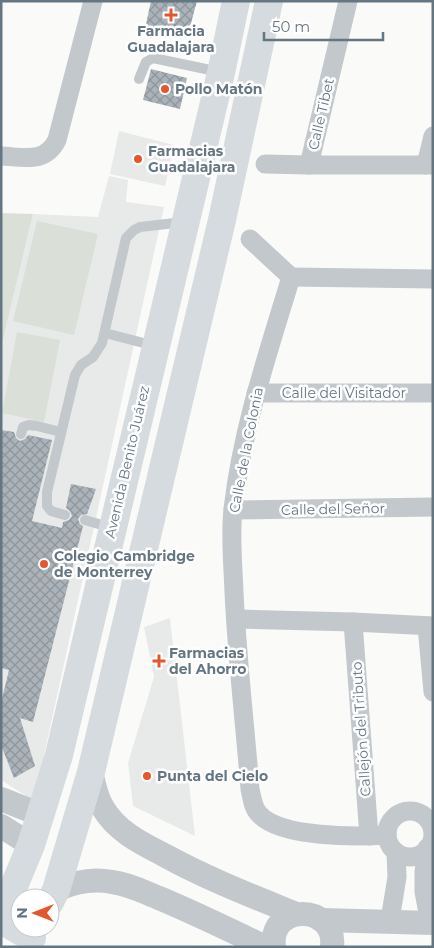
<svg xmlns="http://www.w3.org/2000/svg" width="434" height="948" font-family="Montserrat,sans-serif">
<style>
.built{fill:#e8e9e9}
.green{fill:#dadfd7}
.building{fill:url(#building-cross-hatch)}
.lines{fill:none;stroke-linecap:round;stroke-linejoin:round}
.service{stroke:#c3c8cc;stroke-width:10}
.minor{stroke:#c3c8cc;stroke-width:19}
.tertiary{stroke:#c3c8cc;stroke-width:24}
.secondary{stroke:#d6dbdf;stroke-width:28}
.poi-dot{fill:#e4572e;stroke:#fff;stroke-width:2}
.labels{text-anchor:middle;stroke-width:5;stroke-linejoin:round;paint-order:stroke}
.poi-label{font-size:14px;font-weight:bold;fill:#657683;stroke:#fff;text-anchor:start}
.street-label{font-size:14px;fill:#657683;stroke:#fff}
</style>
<defs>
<pattern id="building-cross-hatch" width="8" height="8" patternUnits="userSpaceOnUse" patternTransform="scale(1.25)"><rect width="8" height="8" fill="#aab3b9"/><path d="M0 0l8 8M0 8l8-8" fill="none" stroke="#8e969c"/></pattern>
</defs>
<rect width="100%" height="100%" fill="#fafaf8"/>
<g class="built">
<polygon points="119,131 174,145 165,186 110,174"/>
<polygon points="109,176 128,180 126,202 164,207 34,801 1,780 1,348 33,214 98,217"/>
<polygon points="170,618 195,836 133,806 128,763 154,677 144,627"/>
</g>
<g class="green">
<polygon points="1,213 33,214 1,348"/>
<polygon points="37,221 98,234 74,335 13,321"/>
<polygon points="17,332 60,340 44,422 2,413"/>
</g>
<g class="building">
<polygon points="151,1 197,1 187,38 145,29"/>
<polygon points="151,69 187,78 180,109 143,100"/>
<polygon points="1,430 14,432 16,438 20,441 25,439 28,435 52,440 32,521 62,528 63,522 69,520 72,516 70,511 66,508 71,484 96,489 87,514 81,515 78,519 80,524 83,526 33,722 20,718 35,766 14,778 1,745 1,703 9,670 1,668"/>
</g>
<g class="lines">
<g class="service">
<polyline points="139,79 146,62 153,58 220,72"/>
<polyline points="105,333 155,346"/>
<polyline points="21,434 23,427 29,425 37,426 61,432"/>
<polyline points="65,515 51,511 47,506 47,492 75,375 81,365 93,357 102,343 126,238 134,230 140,227 184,222"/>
<polyline points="85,520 112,528"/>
</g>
<g class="minor">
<polyline points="348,1 309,165 433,165"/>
<path d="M1,156C24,157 45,164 57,140L93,1"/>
<polyline points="265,164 309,165"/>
<polyline points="426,165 433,136"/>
<polyline points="250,239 291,277"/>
<path d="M291,277C268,353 242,429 233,509C230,536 233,565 234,592C237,658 245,724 250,789C252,798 253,808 259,814C280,838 358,837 387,835"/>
<polyline points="291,277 433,279"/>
<polyline points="256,393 433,393"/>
<polyline points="233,510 433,507"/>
<polyline points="236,619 353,622 433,626"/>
<polyline points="353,622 369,836"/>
<polyline points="427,626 433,692"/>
<circle cx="410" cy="834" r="23"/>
<polyline points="427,848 424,872 424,892 430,923"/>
<polyline points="390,920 397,877 396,852"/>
</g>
<g class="tertiary">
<path d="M91,772C94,784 96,797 103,808C117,832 143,844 166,856C208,879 252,896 296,914"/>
<polyline points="1,799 41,815"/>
<polyline points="1,826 31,845"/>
<path d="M56,890C74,882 92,878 112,882C129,884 144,892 159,898C195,913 230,930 265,947"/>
<polyline points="321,920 433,923"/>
<path d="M274,947C268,903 337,903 332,947"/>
</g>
<g class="secondary">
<polyline points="50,902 56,890 91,772 222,220 269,1"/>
<polyline points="1,918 31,845 59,755 221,73 236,1"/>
<polyline points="1,920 32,938"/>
</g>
</g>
<g class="poi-dot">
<path d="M168.5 7.5h5v5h5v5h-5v5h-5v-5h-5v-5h5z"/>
<circle cx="165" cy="89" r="5"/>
<circle cx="138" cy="159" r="5"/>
<circle cx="44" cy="564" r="5"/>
<path d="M156.5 653.5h5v5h5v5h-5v5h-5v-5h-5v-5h5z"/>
<circle cx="147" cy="776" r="5"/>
</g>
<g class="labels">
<g class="poi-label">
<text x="171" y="36" text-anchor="middle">Farmacia<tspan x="171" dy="16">Guadalajara</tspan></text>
<text x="175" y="94">Pollo Matón</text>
<text x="148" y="156">Farmacias<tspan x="148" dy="16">Guadalajara</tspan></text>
<text x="54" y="561">Colegio Cambridge<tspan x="54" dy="16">de Monterrey</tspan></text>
<text x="169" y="658">Farmacias<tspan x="169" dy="16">del Ahorro</tspan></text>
<text x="157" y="781">Punta del Cielo</text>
</g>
<g class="street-label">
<text transform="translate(321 114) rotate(-77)" y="5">Calle Tibet</text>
<text x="344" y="398">Calle del Visitador</text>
<text transform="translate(246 450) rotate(-79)" y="5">Calle de la Colonia</text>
<text transform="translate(127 462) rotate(-77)" y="5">Avenida Benito Juárez</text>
<text transform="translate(333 509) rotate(-1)" y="5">Calle del Señor</text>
<text transform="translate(361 729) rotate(-94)" y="5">Callejón del Tributo</text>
</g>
</g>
<rect width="434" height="948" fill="none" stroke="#657683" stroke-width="5"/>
<g transform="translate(35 913) rotate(270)"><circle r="24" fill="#ffffff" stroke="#c1c8cd"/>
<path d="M0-4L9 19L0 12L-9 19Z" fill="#e4572e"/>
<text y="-8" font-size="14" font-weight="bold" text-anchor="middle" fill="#657683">N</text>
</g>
<path d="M264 32v8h119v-8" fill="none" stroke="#657683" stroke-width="2.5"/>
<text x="272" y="32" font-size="15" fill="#657683" stroke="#ffffff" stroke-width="4" paint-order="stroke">50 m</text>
</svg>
